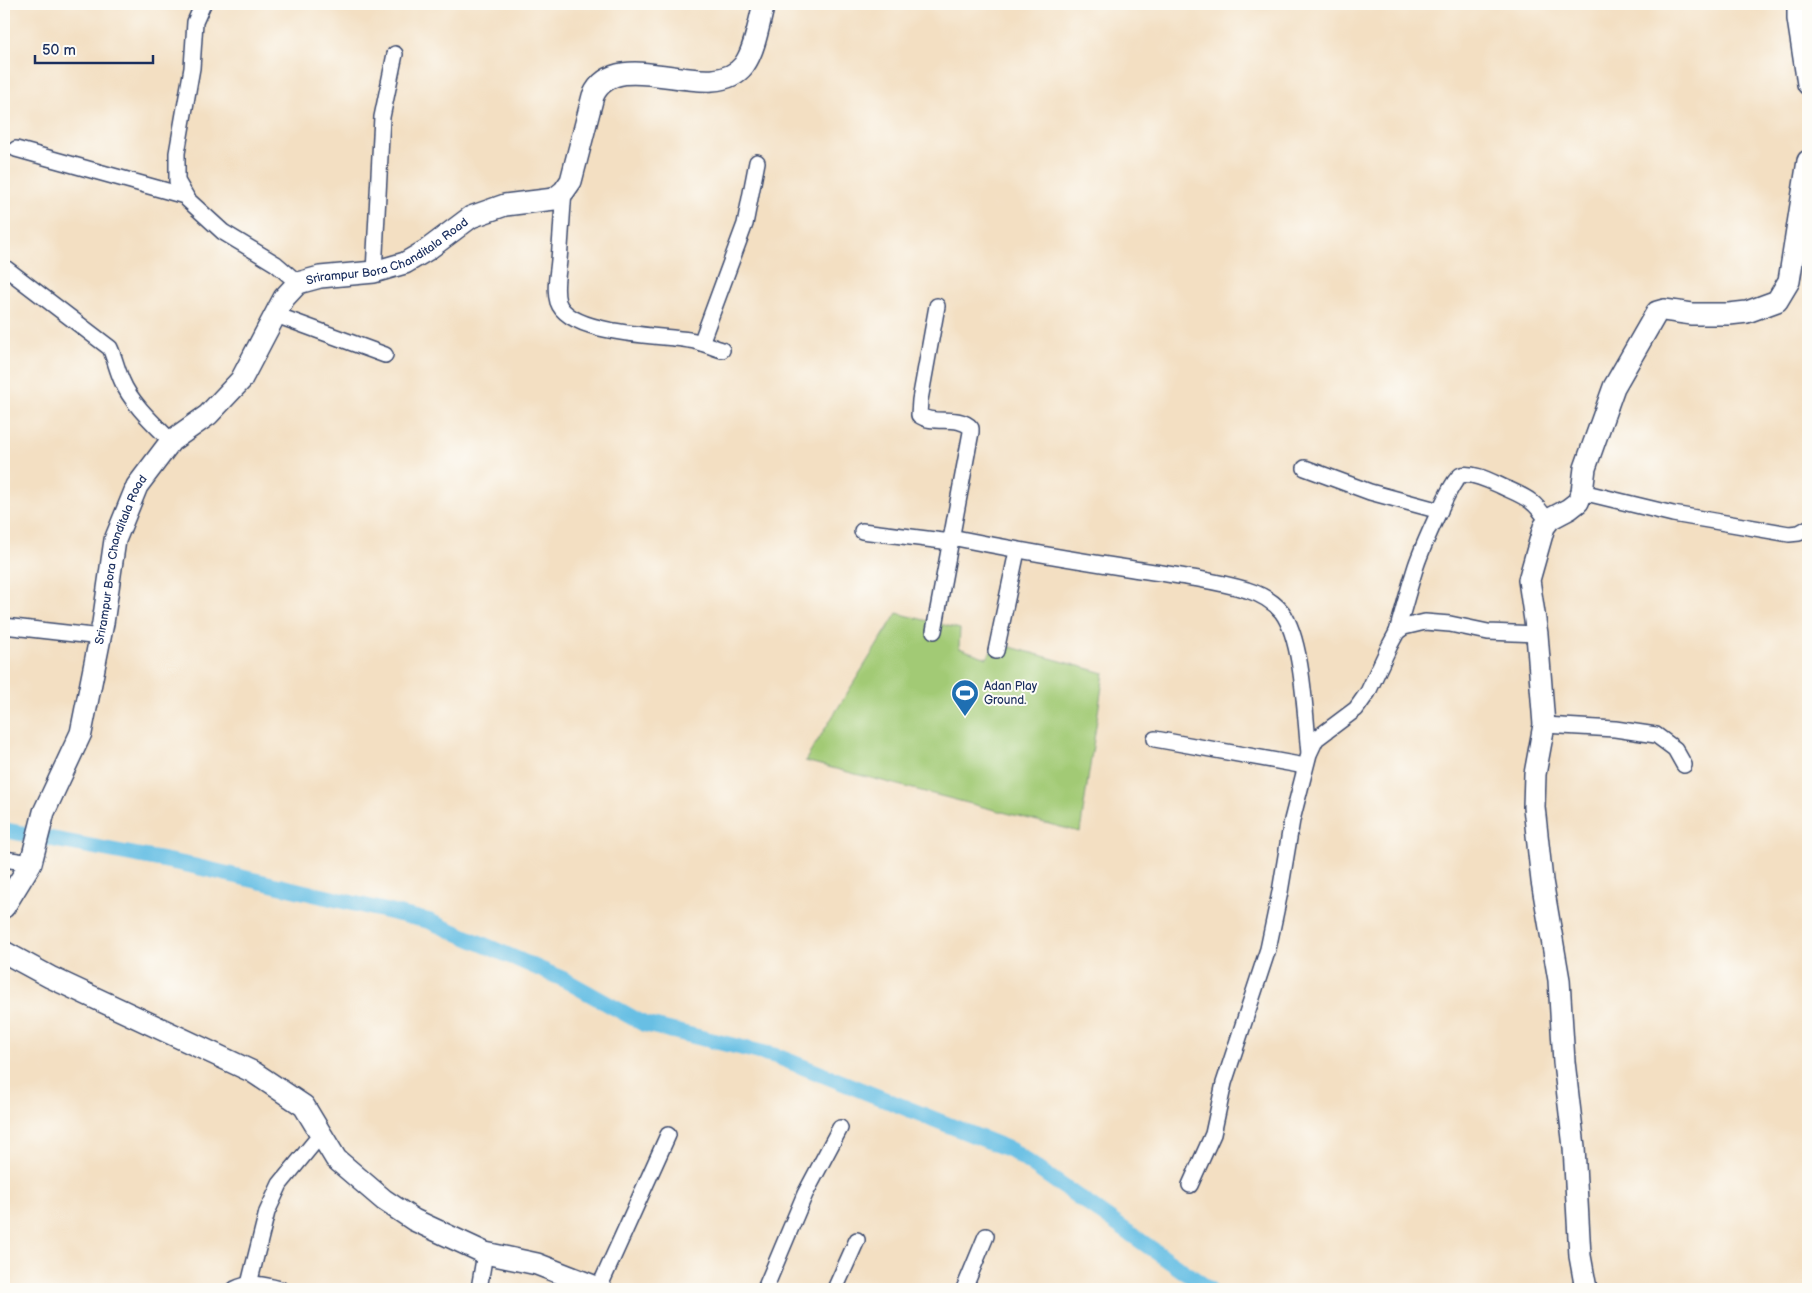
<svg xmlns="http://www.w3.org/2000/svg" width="1812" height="1293" font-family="'Balsamiq Sans',sans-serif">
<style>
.green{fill:#a2ca75;stroke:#5e7c6a}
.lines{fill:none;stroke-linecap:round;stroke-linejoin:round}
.canal{stroke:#67bfe4;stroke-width:16}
.street-casing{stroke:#3b496d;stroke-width:18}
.secondary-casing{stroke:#3b496d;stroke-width:24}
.street{stroke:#fff;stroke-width:15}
.secondary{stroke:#fff;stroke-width:21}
.labels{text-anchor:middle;stroke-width:4;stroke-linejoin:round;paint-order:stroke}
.street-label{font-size:12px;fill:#1b2f5e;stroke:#fdfcf7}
.poi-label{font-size:12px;fill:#1b2f5e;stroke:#fdfcf7;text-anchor:start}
</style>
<rect width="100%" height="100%" fill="#fdfcf7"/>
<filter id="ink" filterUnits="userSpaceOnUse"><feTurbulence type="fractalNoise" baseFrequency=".02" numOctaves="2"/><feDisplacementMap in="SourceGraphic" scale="10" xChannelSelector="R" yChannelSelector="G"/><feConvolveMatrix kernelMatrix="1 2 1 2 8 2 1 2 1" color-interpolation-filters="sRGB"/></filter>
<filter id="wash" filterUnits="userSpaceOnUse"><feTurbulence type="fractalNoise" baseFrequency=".0096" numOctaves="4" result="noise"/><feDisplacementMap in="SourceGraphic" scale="20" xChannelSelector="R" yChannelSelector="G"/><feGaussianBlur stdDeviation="1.12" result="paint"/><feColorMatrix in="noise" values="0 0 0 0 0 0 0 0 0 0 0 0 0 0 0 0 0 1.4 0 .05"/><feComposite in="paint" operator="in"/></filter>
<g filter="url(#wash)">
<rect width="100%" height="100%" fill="#f3dfc2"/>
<polygon class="green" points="897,613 960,629 959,648 987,658 996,643 1104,673 1080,832 805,761"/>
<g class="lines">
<polyline class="canal" points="4,830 189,865 429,921 563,979 644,1024 776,1056 1011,1150 1209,1289"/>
</g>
</g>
<g filter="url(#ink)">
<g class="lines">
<g class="street-casing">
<g id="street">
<polyline points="203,4 195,22 192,68 177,153 177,181 188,200 223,232 276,264 298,283"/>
<polyline points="16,149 185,196"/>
<path d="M564,191C562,214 561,237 559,260C558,273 554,289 558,302C569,335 660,335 689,340C700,341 711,347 722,350"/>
<path d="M4,267L110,348C115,359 117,370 122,381C131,403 154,424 171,441"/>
<polyline points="374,272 382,117 395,54"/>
<polyline points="276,315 385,355"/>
<polyline points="701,343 745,224 757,162"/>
<polyline points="1305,468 1370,492 1440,511"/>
<polyline points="1582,492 1673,514 1789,534 1799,533 1808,528"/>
<polyline points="862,531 951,542"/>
<path d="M951,537C1010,549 1068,559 1127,568C1167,574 1208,579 1247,590C1260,594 1273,601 1282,612C1303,640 1305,717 1309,753"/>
<polyline points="4,626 101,637"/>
<path d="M934,631L971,432V428C958,414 933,426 919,415L920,400L937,306"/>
<path d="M1397,632C1403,610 1409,588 1416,566C1420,554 1452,477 1461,475C1473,472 1490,481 1501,486C1525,497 1534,499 1548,522"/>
<polyline points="996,651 1017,551"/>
<polyline points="1544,725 1615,729 1656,735 1675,749 1684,765"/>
<polyline points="1155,739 1305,766"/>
<polyline points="4,859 31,863"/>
<polyline points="1190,1185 1213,1134 1224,1083 1268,949 1280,892 1292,820 1309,754 1316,739 1356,709 1368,692 1390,645 1397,632 1404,627 1425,622 1450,624 1488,632 1537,634"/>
<polyline points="249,1284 267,1212 280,1184 322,1133"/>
<polyline points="599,1288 668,1135"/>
<path d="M235,1289C250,1281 265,1285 280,1289"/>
<polyline points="479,1289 485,1253"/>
<polyline points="765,1289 805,1194 840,1128"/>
<polyline points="835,1289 857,1240"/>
<polyline points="964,1289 986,1236"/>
</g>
</g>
<g class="secondary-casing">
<g id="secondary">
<polyline points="1798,4 1798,19 1808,84"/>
<path id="s1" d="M4,907L31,863L44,812L81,733L103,623L115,540L137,486L171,441L208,415L241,380L284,298L298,283L320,277L374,272L405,263L427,250L471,217L505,205L554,199L564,191L571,181L593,96C618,41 711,108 744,65C755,50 759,22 764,4"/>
<polyline points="4,952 50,977 253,1072 304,1106 336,1159 384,1200 414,1220 485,1253 537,1264 601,1289"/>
<polyline points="1586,1289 1580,1256 1574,1147 1564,1062 1559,980 1542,881 1534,807 1535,774 1544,725 1537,634 1529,580 1544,527 1550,519 1569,509 1578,502 1582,492 1585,468 1614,387 1657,312 1664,310 1692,314 1729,314 1747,312 1777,301 1789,281 1808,161"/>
</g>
</g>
<use href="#street" class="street"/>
<use href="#secondary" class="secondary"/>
</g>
</g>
<defs>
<g id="stadium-pin" transform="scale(1.4375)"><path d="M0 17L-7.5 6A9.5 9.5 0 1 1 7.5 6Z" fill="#1f6fb2" stroke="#fdfcf7"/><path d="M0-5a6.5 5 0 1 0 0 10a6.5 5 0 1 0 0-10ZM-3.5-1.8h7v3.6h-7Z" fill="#fff"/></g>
</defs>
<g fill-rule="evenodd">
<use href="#stadium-pin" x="965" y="693"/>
</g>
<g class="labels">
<g class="street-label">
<text dy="4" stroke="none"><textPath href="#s1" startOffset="805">Srirampur Bora Chanditala Road</textPath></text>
<text dy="4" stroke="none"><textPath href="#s1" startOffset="370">Srirampur Bora Chanditala Road</textPath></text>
</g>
<g class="poi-label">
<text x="984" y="690">Adan Play<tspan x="984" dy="14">Ground.</tspan></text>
</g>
</g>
<rect width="1812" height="1293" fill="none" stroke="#fdfcf7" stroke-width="20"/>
<path d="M35 55v8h118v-8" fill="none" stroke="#1b2f5e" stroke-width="2.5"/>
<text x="42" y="55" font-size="15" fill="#1b2f5e" stroke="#fdfcf7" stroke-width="4" paint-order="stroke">50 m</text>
</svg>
